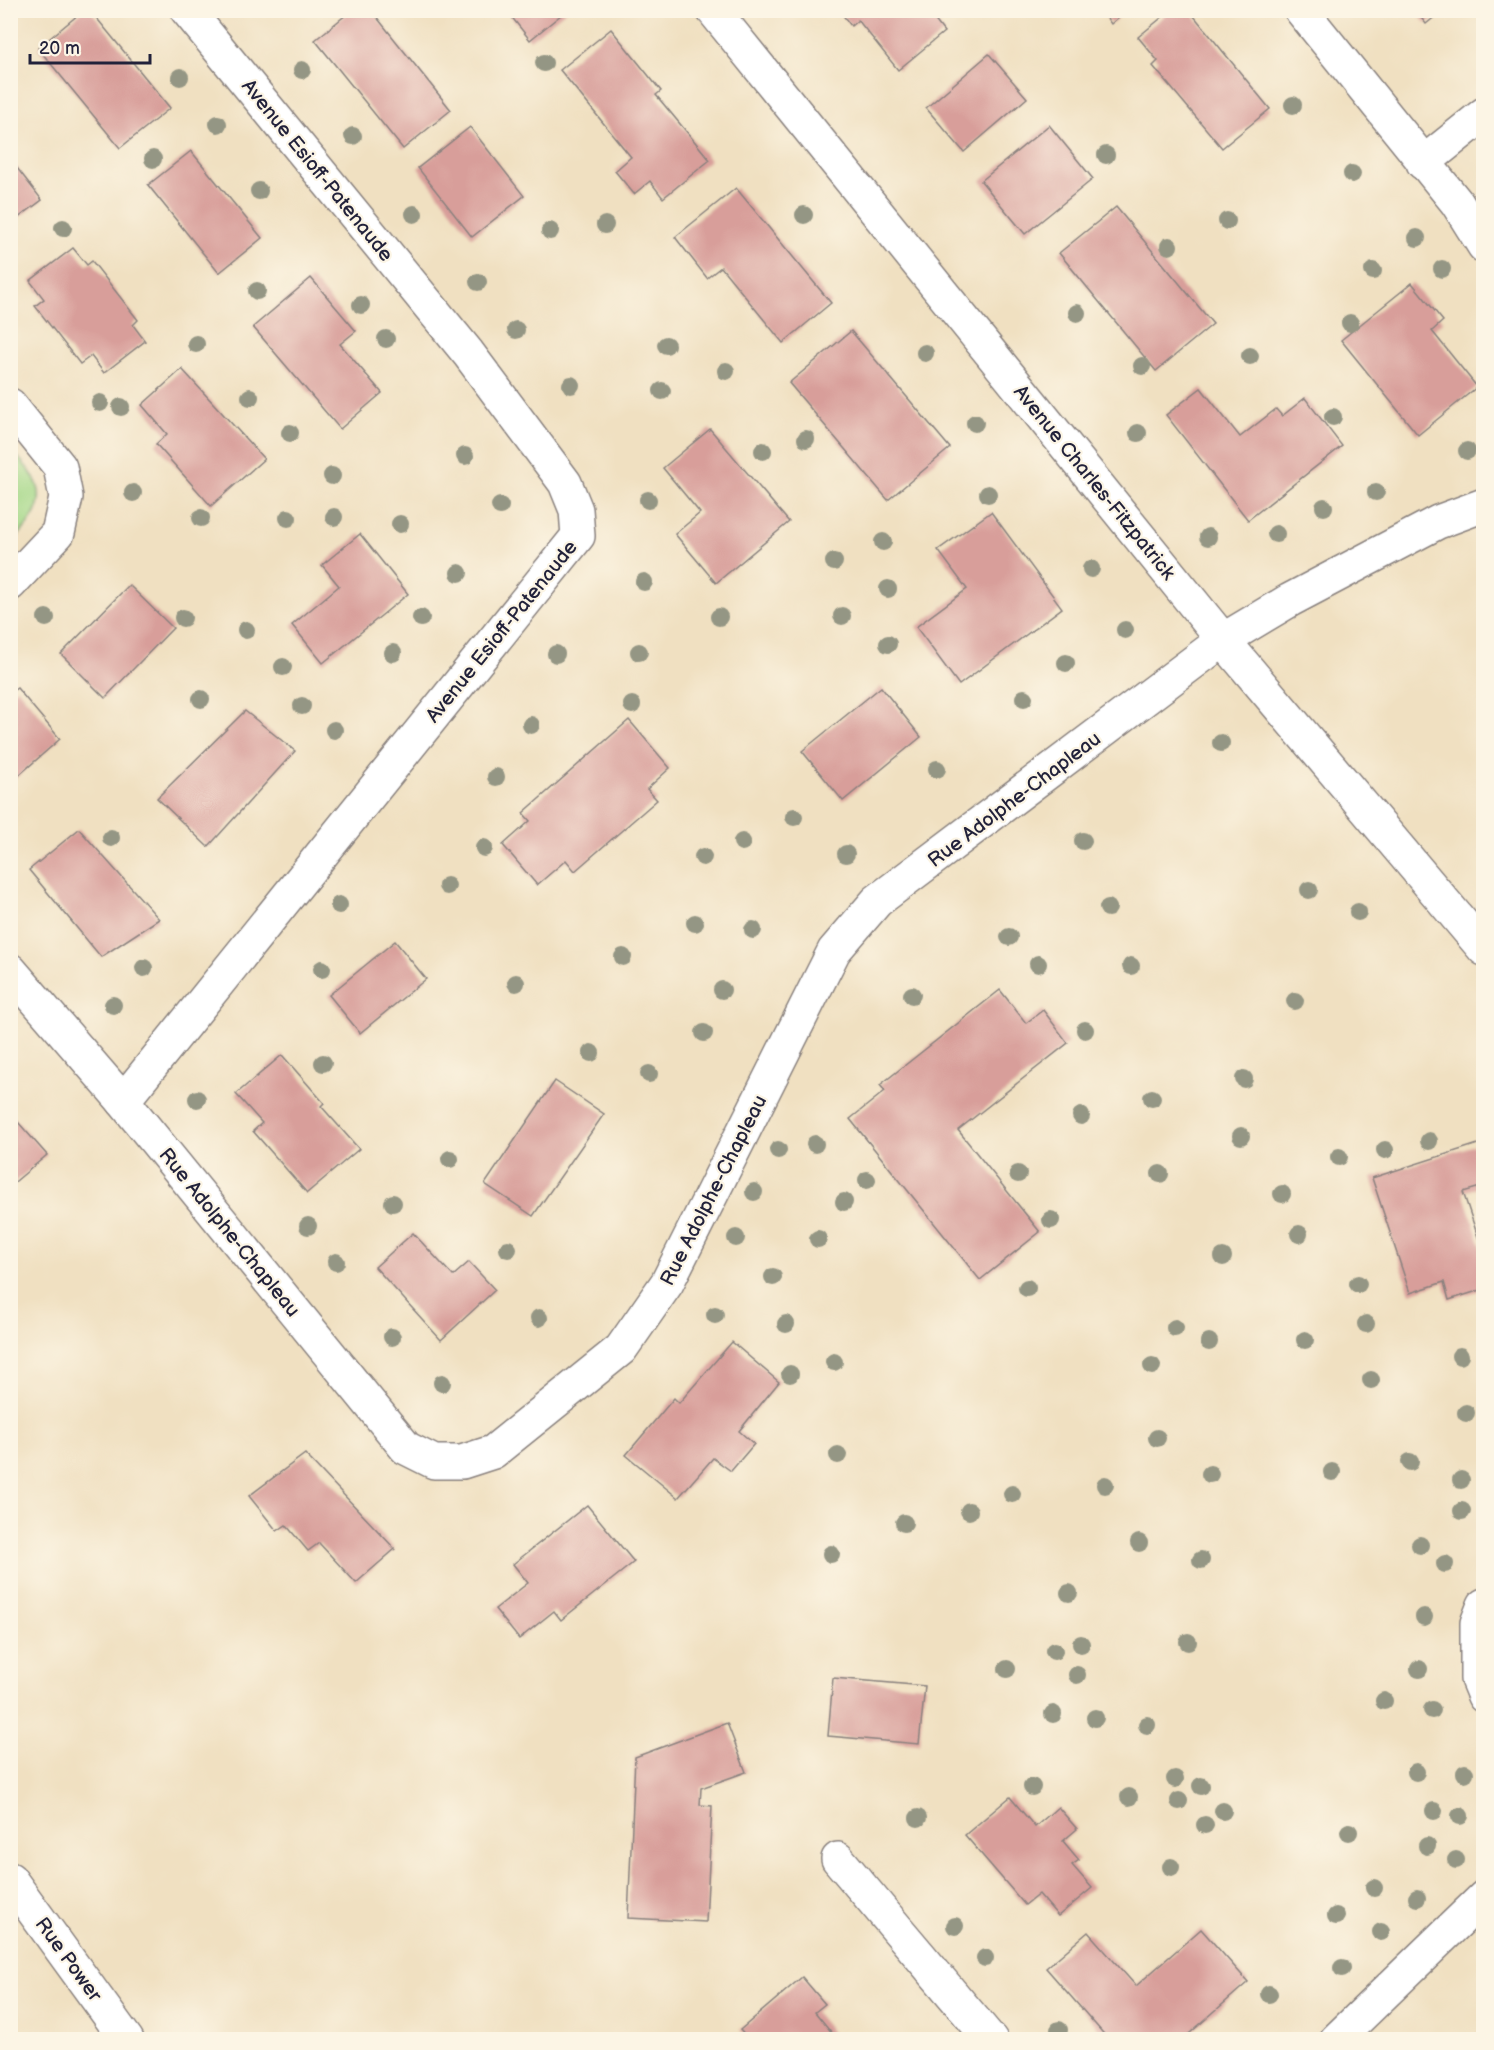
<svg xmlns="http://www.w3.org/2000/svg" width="1494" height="2050" font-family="'Balsamiq Sans',sans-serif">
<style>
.green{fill:#a4d888;stroke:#637d62;stroke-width:1.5}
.building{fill:#d89e9a}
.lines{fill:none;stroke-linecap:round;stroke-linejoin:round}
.street-casing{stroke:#89817e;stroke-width:36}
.street{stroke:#fff;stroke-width:33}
.tree{fill:#949684}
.labels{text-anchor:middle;stroke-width:4.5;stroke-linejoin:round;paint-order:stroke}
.street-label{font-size:20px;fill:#22223b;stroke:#fcf5e5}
</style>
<rect width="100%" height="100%" fill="#fcf5e5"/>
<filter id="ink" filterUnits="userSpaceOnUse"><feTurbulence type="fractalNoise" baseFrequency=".0167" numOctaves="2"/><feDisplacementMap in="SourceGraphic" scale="12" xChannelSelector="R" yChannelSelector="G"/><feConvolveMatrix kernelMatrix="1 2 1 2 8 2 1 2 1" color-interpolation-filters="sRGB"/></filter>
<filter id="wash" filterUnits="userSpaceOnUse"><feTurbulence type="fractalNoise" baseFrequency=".008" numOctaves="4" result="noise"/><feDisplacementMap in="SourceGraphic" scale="24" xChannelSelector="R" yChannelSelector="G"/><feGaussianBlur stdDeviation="1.35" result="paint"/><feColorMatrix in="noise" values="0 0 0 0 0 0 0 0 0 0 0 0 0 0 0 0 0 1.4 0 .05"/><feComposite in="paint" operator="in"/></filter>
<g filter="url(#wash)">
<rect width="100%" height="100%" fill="#f0e0c1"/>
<path class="green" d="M10,448C19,459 34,473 38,487C45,509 24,529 11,544Z"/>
<g id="blocks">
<g class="building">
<polygon points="84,10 90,10 170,108 120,148 38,48"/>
<polygon points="352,10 371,10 451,110 403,149 315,40"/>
<polygon points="506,10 567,10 530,40"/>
<polygon points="839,10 927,10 944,32 898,70 858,20 851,26"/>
<polygon points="1101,10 1127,10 1111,24"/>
<polygon points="1171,10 1189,10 1270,109 1222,148 1153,66 1158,61 1138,37"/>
<polygon points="1415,10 1443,10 1426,24"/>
<polygon points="611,29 661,91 656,95 710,160 663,198 650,181 634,194 615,171 631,157 560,70"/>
<polygon points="989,54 1027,98 964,152 926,108"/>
<polygon points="1049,125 1093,179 1025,234 981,181"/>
<polygon points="470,127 524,196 472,237 418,168"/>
<polygon points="191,151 262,238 219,273 148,185"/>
<polygon points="10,159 42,200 10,224"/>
<polygon points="736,188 831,303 783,343 721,267 707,278 675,237"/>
<polygon points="1116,207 1213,324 1156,371 1059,253"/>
<polygon points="73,248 87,265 92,261 138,320 133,325 145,341 104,373 91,356 80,364 35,306 44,299 30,281"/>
<polygon points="311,278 356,331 340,344 382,393 340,429 253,327"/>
<polygon points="1412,283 1443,321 1432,331 1477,387 1418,435 1341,340"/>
<polygon points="851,331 950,448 888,500 789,383"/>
<polygon points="182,369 264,459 211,506 156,444 167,434 142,405"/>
<polygon points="1201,388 1240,437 1276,409 1282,416 1305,398 1342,446 1248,520 1166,415"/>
<polygon points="710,429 789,522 716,583 675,534 700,513 663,468"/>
<polygon points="991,512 1062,608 959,685 916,627 967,589 938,550"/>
<polygon points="360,534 408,594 323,663 292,625 339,586 322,565"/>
<polygon points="129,585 173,628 105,698 61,654"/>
<polygon points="881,687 921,737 843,801 802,751"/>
<polygon points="17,688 60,739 10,783 10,693"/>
<polygon points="245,711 295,751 208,847 157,798"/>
<polygon points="629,720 670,768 647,789 657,800 575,871 566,860 537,885 503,845 530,821 523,813"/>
<polygon points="79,829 159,919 101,957 29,870"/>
<polygon points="395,941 426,979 360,1033 329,995"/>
<polygon points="1000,990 1026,1023 1043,1010 1068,1043 958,1130 1040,1232 980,1280 850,1119 885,1091 880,1085"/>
<polygon points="282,1055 324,1103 321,1106 359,1149 307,1193 253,1131 262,1123 236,1094"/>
<polygon points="555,1081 604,1114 533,1216 485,1184"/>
<polygon points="10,1113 47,1155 10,1186"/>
<polygon points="1484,1142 1484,1186 1463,1192 1484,1255 1484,1289 1449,1300 1444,1282 1410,1293 1372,1178"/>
<polygon points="413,1233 453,1276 469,1262 495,1290 441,1340 375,1267"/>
<polygon points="732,1342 779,1382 739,1431 754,1444 731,1471 713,1458 678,1498 626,1455 674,1398 679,1403"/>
<polygon points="305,1454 395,1549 356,1583 319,1543 308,1551 286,1525 277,1531 249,1496"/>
<polygon points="587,1505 634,1562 561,1620 554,1611 519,1639 495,1609 528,1583 513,1564"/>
<polygon points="833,1678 925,1686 919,1744 828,1736"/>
<polygon points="727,1723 746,1772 701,1788 700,1805 712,1806 706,1922 628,1918 635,1757"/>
<polygon points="1010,1797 1035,1827 1058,1807 1077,1829 1063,1841 1079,1860 1072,1865 1092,1888 1058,1916 1039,1894 1025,1905 965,1835"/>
<polygon points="1201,1929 1248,1982 1182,2040 1109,2040 1046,1968 1088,1932 1136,1986"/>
<polygon points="802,1977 825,2004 815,2012 838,2040 749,2040 740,2030"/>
</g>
</g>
</g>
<g filter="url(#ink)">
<use href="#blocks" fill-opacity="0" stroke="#89817e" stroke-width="1.5"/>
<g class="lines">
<g class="street-casing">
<g id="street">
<polyline points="713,10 1223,640 1484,949"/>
<polyline points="1301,10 1457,203 1484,246"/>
<polyline points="1423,163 1484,114"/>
<polyline points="10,405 60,467 66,497 58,533 10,584"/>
<polyline points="10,970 123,1101 406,1448 434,1462 462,1462 493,1452 621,1349 667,1283 834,951 877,901 1223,640 1290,600 1438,522 1484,505"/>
<polyline points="123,1101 578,536 576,510 565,483 468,353 187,10"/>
<polyline points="1484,1605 1477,1623 1477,1679 1484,1696"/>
<polyline points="838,1859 991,2040"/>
<polyline points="10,1879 127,2040"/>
<polyline points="1336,2040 1484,1897"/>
</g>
</g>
<use href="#street" class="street"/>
</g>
<g class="tree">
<circle cx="544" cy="63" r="9"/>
<circle cx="302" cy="70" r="9"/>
<circle cx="180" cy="77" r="9"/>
<circle cx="1293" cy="105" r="9"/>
<circle cx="218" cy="124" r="9"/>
<circle cx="353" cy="136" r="9"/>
<circle cx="1106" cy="155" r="9"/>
<circle cx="153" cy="159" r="9"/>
<circle cx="1352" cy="174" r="9"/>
<circle cx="259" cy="191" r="9"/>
<circle cx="414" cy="214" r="9"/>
<circle cx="804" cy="215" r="9"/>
<circle cx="1227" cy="221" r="9"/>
<circle cx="605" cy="225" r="9"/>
<circle cx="63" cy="228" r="9"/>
<circle cx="550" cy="231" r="9"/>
<circle cx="1417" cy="238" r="9"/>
<circle cx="1169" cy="246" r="9"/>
<circle cx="1442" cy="269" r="9"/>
<circle cx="1373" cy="271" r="9"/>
<circle cx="478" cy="282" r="9"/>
<circle cx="257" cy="291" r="9"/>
<circle cx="361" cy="305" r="9"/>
<circle cx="1077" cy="313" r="9"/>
<circle cx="1350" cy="323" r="9"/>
<circle cx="516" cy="330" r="9"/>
<circle cx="386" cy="339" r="9"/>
<circle cx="196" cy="344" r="9"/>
<circle cx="666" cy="345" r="9"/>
<circle cx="925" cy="353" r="9"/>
<circle cx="1250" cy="356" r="9"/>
<circle cx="1142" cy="366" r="9"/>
<circle cx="726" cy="371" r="9"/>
<circle cx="571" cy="385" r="9"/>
<circle cx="662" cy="391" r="9"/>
<circle cx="250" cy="397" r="9"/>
<circle cx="100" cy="403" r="9"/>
<circle cx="121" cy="407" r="9"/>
<circle cx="1333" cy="417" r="9"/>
<circle cx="975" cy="423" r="9"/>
<circle cx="290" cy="433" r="9"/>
<circle cx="1138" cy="433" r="9"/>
<circle cx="806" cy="439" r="9"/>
<circle cx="763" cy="451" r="9"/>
<circle cx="1467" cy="451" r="9"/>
<circle cx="465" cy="456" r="9"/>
<circle cx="332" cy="476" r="9"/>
<circle cx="1376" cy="492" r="9"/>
<circle cx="133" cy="493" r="9"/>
<circle cx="988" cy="494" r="9"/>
<circle cx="648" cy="500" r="9"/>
<circle cx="500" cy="506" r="9"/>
<circle cx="1324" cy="507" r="9"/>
<circle cx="334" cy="517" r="9"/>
<circle cx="201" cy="518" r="9"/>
<circle cx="288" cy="518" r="9"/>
<circle cx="400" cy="524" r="9"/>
<circle cx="1276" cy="534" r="9"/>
<circle cx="1208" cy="537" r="9"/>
<circle cx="883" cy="542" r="9"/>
<circle cx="834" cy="562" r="9"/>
<circle cx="1091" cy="569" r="9"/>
<circle cx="459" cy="573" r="9"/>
<circle cx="644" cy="582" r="9"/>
<circle cx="888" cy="589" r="9"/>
<circle cx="842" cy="616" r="9"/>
<circle cx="719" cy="617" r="9"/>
<circle cx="46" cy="618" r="9"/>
<circle cx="183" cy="618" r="9"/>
<circle cx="421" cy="618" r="9"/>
<circle cx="246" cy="630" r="9"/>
<circle cx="1125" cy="630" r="9"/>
<circle cx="888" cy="644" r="9"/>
<circle cx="639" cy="652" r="9"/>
<circle cx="393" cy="653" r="9"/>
<circle cx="556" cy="654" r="9"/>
<circle cx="1066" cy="663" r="9"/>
<circle cx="283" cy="667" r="9"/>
<circle cx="1024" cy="698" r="9"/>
<circle cx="201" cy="699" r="9"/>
<circle cx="632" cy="705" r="9"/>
<circle cx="302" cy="706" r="9"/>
<circle cx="531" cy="725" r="9"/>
<circle cx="334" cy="730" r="9"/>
<circle cx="1221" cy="743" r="9"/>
<circle cx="937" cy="769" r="9"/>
<circle cx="496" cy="777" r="9"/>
<circle cx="794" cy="817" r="9"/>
<circle cx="111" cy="838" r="9"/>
<circle cx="1083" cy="841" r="9"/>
<circle cx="742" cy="842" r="9"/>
<circle cx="484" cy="848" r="9"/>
<circle cx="846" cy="854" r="9"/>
<circle cx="703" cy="857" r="9"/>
<circle cx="447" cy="886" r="9"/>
<circle cx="1309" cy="890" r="9"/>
<circle cx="339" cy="905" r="9"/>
<circle cx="1108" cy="908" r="9"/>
<circle cx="1358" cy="912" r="9"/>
<circle cx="695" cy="923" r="9"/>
<circle cx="753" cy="930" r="9"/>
<circle cx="1009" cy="937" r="9"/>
<circle cx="623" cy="957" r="9"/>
<circle cx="1038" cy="964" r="9"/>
<circle cx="1131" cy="966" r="9"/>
<circle cx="144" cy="968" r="9"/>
<circle cx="322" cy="969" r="9"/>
<circle cx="516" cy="983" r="9"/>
<circle cx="722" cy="990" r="9"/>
<circle cx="912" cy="995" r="9"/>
<circle cx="1295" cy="1001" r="9"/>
<circle cx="113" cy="1005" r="9"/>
<circle cx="1085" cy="1030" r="9"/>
<circle cx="704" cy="1033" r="9"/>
<circle cx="591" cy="1053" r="9"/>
<circle cx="323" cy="1063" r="9"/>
<circle cx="649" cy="1074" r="9"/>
<circle cx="1244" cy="1079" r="9"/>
<circle cx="1152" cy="1098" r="9"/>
<circle cx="197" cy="1099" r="9"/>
<circle cx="1081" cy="1116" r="9"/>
<circle cx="1241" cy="1136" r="9"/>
<circle cx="1429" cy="1141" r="9"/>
<circle cx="815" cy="1144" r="9"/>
<circle cx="778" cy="1150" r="9"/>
<circle cx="1385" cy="1150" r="9"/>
<circle cx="1339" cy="1157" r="9"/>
<circle cx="450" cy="1159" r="9"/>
<circle cx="1018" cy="1174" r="9"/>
<circle cx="1160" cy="1174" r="9"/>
<circle cx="867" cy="1180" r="9"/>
<circle cx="754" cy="1192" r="9"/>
<circle cx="1282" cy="1194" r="9"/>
<circle cx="844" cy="1202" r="9"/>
<circle cx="393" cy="1203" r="9"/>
<circle cx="1051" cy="1220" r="9"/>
<circle cx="308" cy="1226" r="9"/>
<circle cx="1299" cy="1234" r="9"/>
<circle cx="736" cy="1238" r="9"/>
<circle cx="818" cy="1239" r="9"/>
<circle cx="508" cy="1249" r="9"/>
<circle cx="1223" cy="1257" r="9"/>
<circle cx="336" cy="1262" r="9"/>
<circle cx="773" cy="1277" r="9"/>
<circle cx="1358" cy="1284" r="9"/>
<circle cx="1027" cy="1288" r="9"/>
<circle cx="715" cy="1315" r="9"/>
<circle cx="539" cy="1318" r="9"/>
<circle cx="786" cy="1324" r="9"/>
<circle cx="1366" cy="1324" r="9"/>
<circle cx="1175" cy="1328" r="9"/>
<circle cx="392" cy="1337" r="9"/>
<circle cx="1305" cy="1340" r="9"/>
<circle cx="1209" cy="1342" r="9"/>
<circle cx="1460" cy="1356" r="9"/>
<circle cx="834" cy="1362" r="9"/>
<circle cx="1152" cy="1366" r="9"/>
<circle cx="790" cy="1374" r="9"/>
<circle cx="1371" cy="1380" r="9"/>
<circle cx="442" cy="1383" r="9"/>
<circle cx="1466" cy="1413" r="9"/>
<circle cx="1157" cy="1438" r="9"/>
<circle cx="838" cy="1455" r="9"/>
<circle cx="1410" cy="1462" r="9"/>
<circle cx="1332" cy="1472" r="9"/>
<circle cx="1210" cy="1474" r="9"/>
<circle cx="1461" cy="1480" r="9"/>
<circle cx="1105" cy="1485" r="9"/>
<circle cx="1012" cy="1494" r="9"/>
<circle cx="969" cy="1511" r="9"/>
<circle cx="1462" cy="1511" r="9"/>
<circle cx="904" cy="1523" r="9"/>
<circle cx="1139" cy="1543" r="9"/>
<circle cx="1420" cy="1545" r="9"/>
<circle cx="831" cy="1554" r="9"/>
<circle cx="1201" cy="1560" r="9"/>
<circle cx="1445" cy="1564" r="9"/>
<circle cx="1069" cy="1593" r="9"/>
<circle cx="1424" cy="1617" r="9"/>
<circle cx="1188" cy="1642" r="9"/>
<circle cx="1081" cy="1644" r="9"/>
<circle cx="1054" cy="1651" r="9"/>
<circle cx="1007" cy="1669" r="9"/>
<circle cx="1419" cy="1669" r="9"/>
<circle cx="1077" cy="1675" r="9"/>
<circle cx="1384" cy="1701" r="9"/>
<circle cx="1432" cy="1710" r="9"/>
<circle cx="1053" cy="1714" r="9"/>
<circle cx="1095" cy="1718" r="9"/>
<circle cx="1147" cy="1725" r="9"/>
<circle cx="1416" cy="1772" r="9"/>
<circle cx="1465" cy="1773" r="9"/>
<circle cx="1175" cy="1779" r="9"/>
<circle cx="1201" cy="1786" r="9"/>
<circle cx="1032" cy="1787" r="9"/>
<circle cx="1129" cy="1797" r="9"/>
<circle cx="1179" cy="1801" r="9"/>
<circle cx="1223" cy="1811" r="9"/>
<circle cx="1434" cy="1811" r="9"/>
<circle cx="1460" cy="1816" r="9"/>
<circle cx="918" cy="1818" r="9"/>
<circle cx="1205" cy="1825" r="9"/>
<circle cx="1349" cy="1832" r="9"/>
<circle cx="1427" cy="1846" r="9"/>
<circle cx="1456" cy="1860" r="9"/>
<circle cx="1171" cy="1867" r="9"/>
<circle cx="1374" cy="1888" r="9"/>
<circle cx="1417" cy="1898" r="9"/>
<circle cx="1336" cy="1916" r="9"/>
<circle cx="955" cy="1926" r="9"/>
<circle cx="1381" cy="1932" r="9"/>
<circle cx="985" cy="1958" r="9"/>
<circle cx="1342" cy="1968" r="9"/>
<circle cx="1269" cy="1994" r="9"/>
<circle cx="1059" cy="2030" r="9"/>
</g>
</g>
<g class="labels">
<g class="street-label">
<text transform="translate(318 170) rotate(51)" y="7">Avenue Esioff-Patenaude</text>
<text transform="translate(1095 482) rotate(51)" y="7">Avenue Charles-Fitzpatrick</text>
<text transform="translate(501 631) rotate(-51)" y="7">Avenue Esioff-Patenaude</text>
<text transform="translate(1014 799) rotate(-37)" y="7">Rue Adolphe-Chapleau</text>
<text transform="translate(713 1190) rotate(-63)" y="7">Rue Adolphe-Chapleau</text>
<text transform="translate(230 1232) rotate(51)" y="7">Rue Adolphe-Chapleau</text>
<text transform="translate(69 1959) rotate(54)" y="7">Rue Power</text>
</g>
</g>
<rect width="1494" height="2050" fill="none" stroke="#fcf5e5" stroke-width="36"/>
<path d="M30 54v9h120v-9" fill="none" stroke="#22223b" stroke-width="3"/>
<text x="39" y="54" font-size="18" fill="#22223b" stroke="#fcf5e5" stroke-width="4.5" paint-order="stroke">20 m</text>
</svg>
